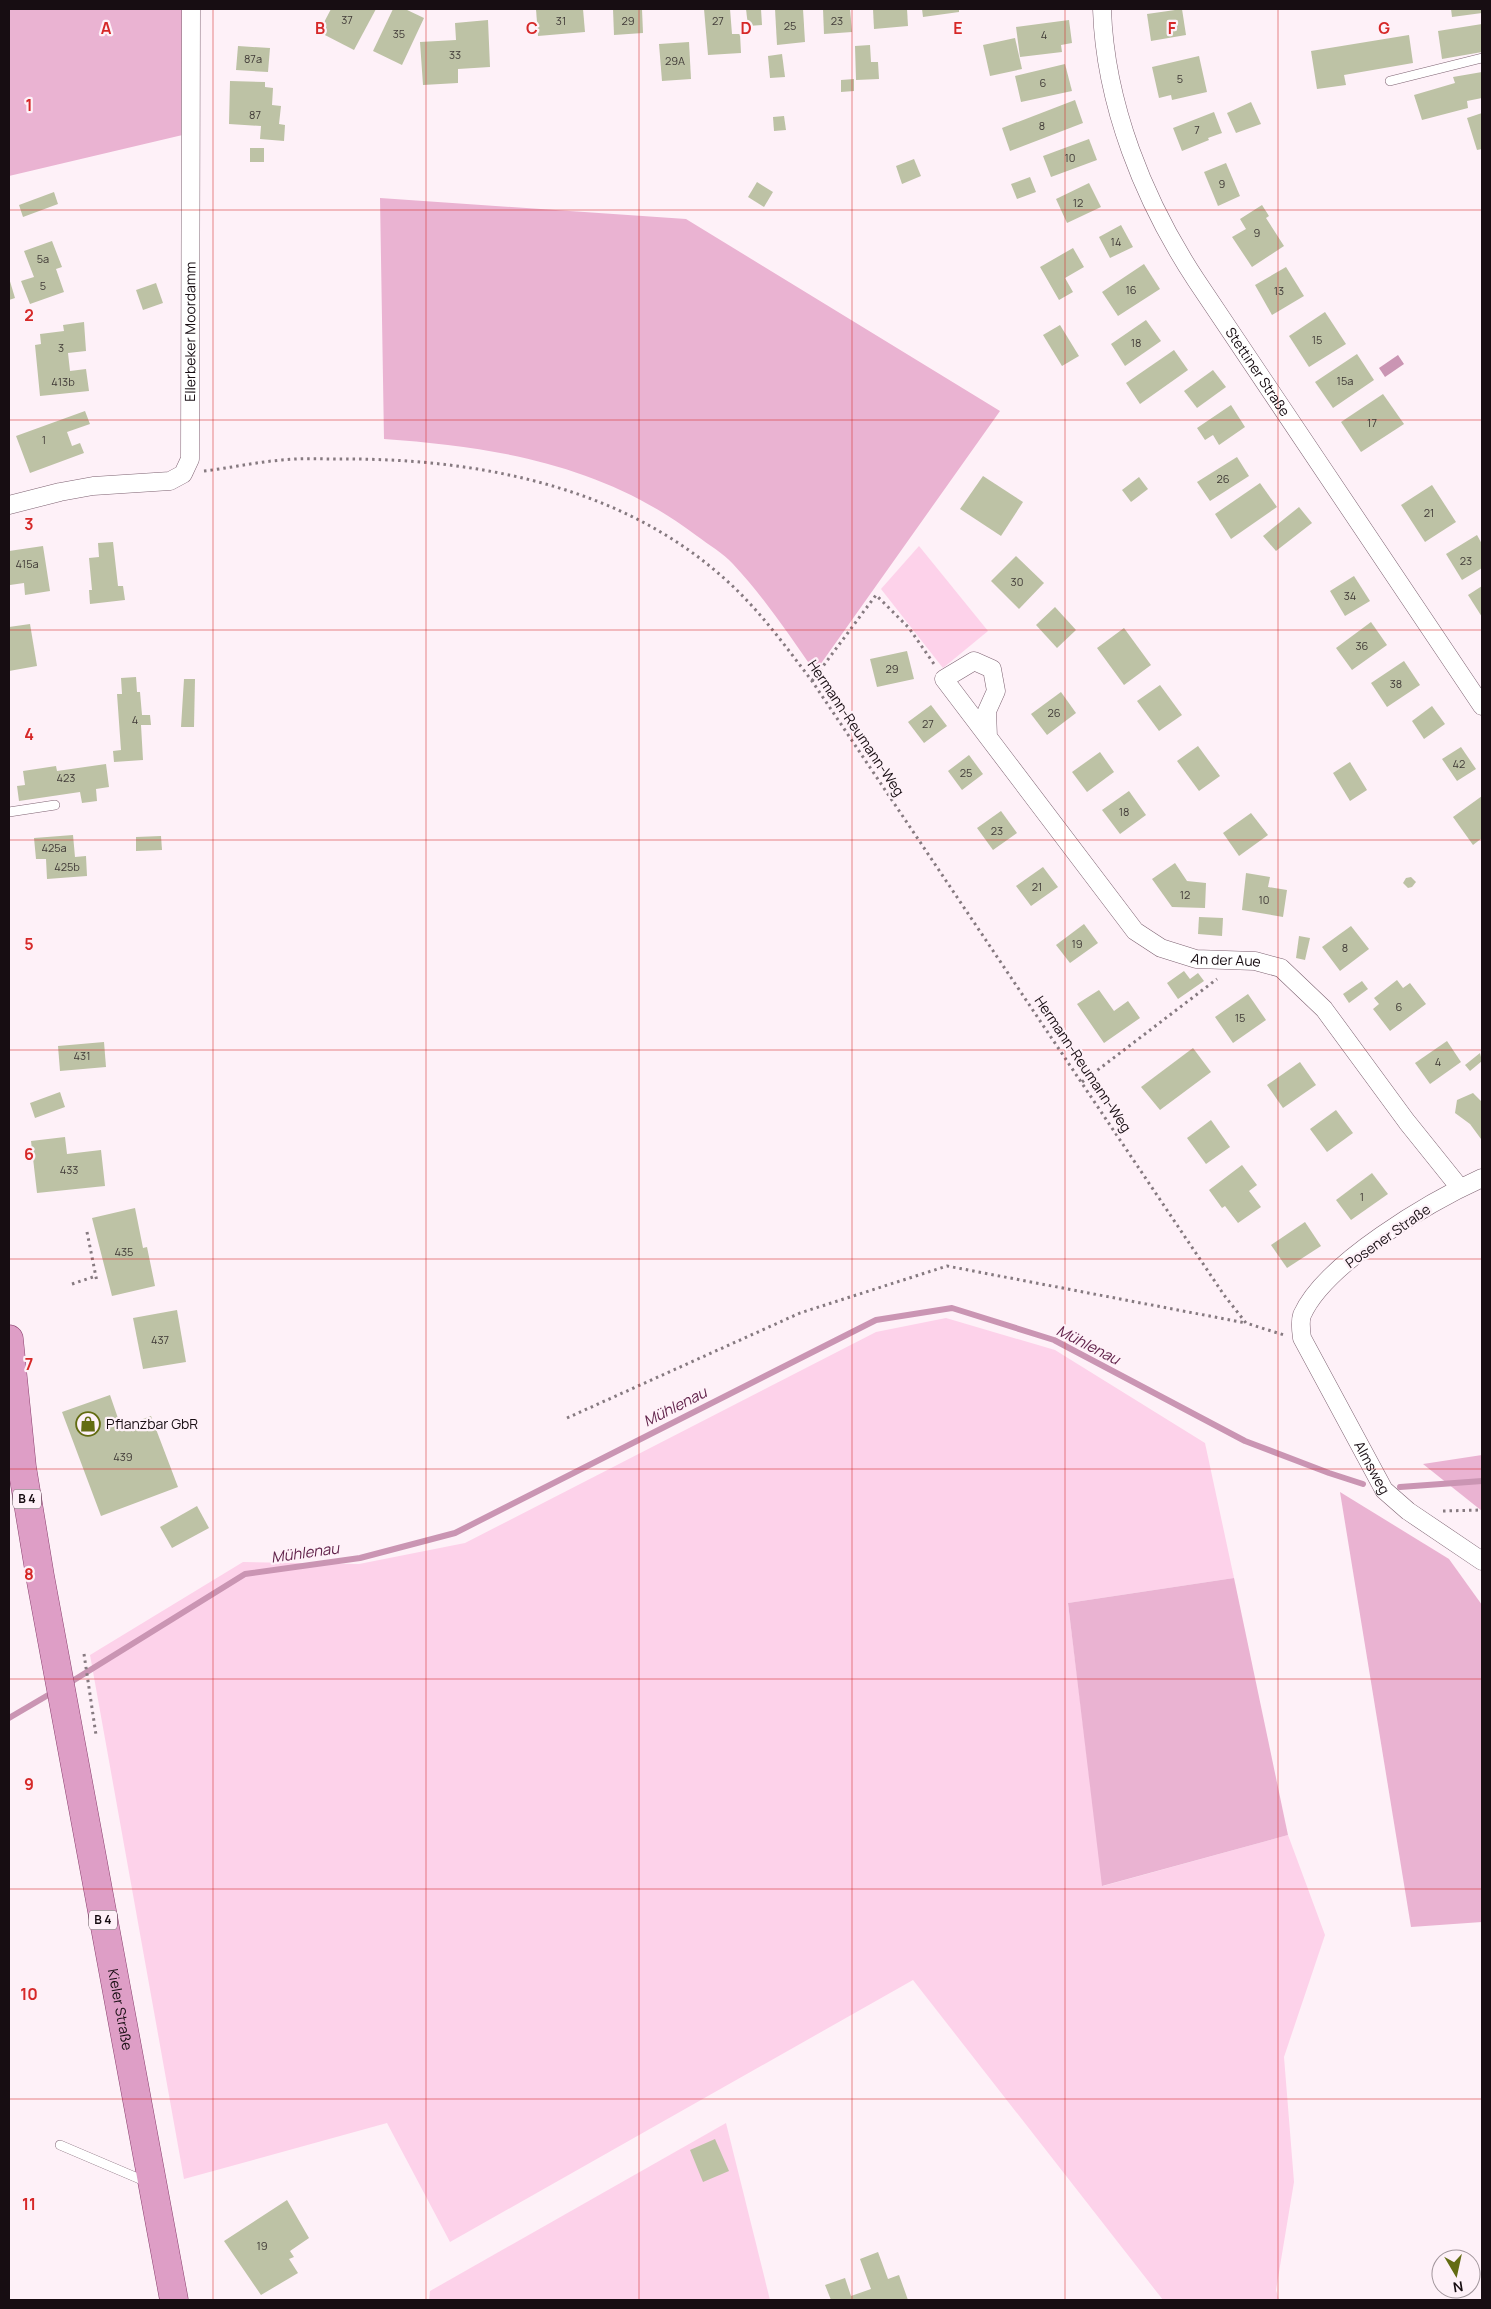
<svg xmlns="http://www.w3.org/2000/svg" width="1491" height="2309" font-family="Manrope,sans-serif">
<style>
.green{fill:#fdd2ea}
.forest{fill:#eab3d2}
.water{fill:#ca95b3}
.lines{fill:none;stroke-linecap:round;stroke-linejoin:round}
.stream{stroke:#ca95b3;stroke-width:6}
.building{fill:#bdc2a5}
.lane-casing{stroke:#7e6372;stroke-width:10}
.street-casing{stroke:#7e6372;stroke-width:19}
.primary-casing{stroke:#8a416e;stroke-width:29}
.path{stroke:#867a80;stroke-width:3;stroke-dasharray:2.5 4;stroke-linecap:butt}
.lane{stroke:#fff;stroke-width:9}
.street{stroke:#fff;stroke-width:18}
.primary{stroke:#de9ec6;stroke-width:28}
.grid{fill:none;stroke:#d62828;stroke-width:1;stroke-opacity:0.55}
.labels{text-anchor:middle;stroke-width:4.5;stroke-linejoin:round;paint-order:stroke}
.number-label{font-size:11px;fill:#403a37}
.shield{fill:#fef1f8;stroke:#5c5157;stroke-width:1}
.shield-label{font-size:12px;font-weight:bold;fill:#170d12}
.street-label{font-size:14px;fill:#170d12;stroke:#fef1f8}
.poi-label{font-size:14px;fill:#170d12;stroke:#fef1f8;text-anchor:start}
.water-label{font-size:15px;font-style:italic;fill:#61224a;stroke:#fef1f8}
.grid-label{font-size:16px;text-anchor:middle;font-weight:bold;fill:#d62828;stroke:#fef1f8;stroke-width:4.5;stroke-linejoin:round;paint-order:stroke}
</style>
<rect width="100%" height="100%" fill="#fef1f8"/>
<g class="green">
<polygon points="919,546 988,631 943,668 881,589"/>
<polygon points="946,1318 1055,1350 1205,1443 1234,1578 1068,1603 1103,1886 1288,1835 1325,1935 1284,2057 1294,2182 1276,2290 1279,2300 1163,2300 913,1980 450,2242 387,2123 184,2179 90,1655 243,1562 359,1564 465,1543 876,1332"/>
<polygon points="726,2123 770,2300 429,2300 430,2291"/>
</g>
<g class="forest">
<polygon points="9,9 191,9 191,133 9,176"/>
<path d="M380,198L686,219L1000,411L815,672C789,635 764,597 733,564C723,553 709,545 697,536C604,465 497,447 384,439Z"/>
<polygon points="1482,1455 1482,1511 1423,1464"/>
<polygon points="1340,1492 1449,1559 1482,1605 1482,1922 1411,1927"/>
<polygon points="1234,1578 1288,1835 1102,1886 1068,1603"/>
</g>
<polygon class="water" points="1398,355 1404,364 1385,377 1379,368"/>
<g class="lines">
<g class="stream">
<polyline points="1400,1487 1482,1481"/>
<polyline points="66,1685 245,1574 360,1558 455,1533 876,1320 952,1308 1054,1340 1245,1441 1329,1473 1363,1484"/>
<polyline points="9,1718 55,1691"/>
</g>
</g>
<g class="building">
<polygon points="331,9 376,9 354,50 319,32"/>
<polygon points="393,9 405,9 424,18 402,65 373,51"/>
<polygon points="536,9 583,9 585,32 538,36"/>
<polygon points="613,9 642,9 643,33 614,35"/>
<polygon points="704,9 730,9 732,34 740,34 741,53 708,55"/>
<polygon points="746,9 761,9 762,25 748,26"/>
<polygon points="775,9 803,9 805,42 777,45"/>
<polygon points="823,9 850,9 852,32 824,34"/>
<polygon points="873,9 907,9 908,26 874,29"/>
<polygon points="922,9 959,9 959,12 923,17"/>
<polygon points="1182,9 1186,35 1151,41 1147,14"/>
<polygon points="1451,9 1482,9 1482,13 1452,17"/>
<polygon points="488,20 490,67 458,69 458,83 423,85 420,42 456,40 455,23"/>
<polygon points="1069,20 1072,43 1061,45 1062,52 1020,57 1016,27"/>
<polygon points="1482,24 1482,52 1442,59 1438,31"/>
<polygon points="1409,35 1413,63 1344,75 1346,85 1317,89 1311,51"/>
<polygon points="1015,38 1022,69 990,76 983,45"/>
<polygon points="689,42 691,79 662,81 659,44"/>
<polygon points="870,45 871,62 878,62 879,79 856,80 855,46"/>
<polygon points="238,46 270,48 268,72 236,70"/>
<polygon points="782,54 785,77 770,78 768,56"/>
<polygon points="1199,56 1207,92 1172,100 1171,95 1159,98 1152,67"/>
<polygon points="1065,64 1072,91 1021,102 1015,76"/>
<polygon points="1482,72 1482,98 1467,101 1468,108 1422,120 1414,95 1455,83 1453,77"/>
<polygon points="854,79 854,91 841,92 841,80"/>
<polygon points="230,81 265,82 265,87 273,88 272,105 281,106 279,124 285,125 284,141 260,139 261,126 229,124"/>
<polygon points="1075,100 1083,123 1010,151 1002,128"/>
<polygon points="1251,102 1261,124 1236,133 1227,113"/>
<polygon points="1214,112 1222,133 1208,138 1209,140 1182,151 1173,128"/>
<polygon points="1482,113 1482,149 1477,150 1467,118"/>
<polygon points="784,116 786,130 774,131 773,117"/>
<polygon points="1089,139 1097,160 1051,177 1043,156"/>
<rect x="250" y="148" width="14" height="14"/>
<polygon points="914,159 921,176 902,184 896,166"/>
<polygon points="1226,163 1240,196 1218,206 1204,172"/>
<polygon points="1030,177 1036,192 1017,199 1011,184"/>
<polygon points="757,182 773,192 764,207 748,197"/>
<polygon points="1089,183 1101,207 1067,223 1056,199"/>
<polygon points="54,192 58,204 23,217 19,205"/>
<polygon points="1262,205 1269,216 1266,218 1284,246 1252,267 1232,237 1246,229 1240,219"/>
<polygon points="1121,225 1133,247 1110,258 1099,237"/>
<polygon points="52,241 62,267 56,269 64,292 30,304 21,281 34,277 24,251"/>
<polygon points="1073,248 1084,267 1065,278 1073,292 1059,300 1040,267"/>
<polygon points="1144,264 1160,289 1118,316 1102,292"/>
<polygon points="1286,267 1304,296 1272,315 1255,285"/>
<polygon points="9,278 15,298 9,300"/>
<polygon points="156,283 163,303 143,310 136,290"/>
<polygon points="1325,312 1346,344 1309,367 1289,336"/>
<polygon points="1146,320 1161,341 1125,366 1111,344"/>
<polygon points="84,322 86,351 68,353 70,371 86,369 89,391 40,396 35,345 41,344 40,334 64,331 63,325"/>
<polygon points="1060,325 1079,356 1062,366 1043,335"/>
<polygon points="1174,350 1188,370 1140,404 1126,383"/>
<polygon points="1357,354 1374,380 1333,408 1315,382"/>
<polygon points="1213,370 1226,387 1197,408 1184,391"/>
<polygon points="1383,394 1404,424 1361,452 1341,422"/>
<polygon points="1231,405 1245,427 1219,445 1213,435 1205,440 1197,428"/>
<polygon points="85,411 90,424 67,432 72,446 80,443 84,453 30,473 16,436"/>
<polygon points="1237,457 1249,476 1210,501 1197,482"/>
<polygon points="983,476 1023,502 1001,536 960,509"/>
<polygon points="1139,477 1148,489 1131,502 1122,490"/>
<polygon points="1260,483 1277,507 1231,539 1215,514"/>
<polygon points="1432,485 1456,522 1425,542 1401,505"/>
<polygon points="1299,507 1312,523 1276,551 1263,536"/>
<polygon points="1477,535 1482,544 1482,568 1462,580 1446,554"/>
<polygon points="113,542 118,586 123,586 125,600 90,604 89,590 92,590 89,558 99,557 98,543"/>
<polygon points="43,546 50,591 25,595 24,583 10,585 9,551"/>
<polygon points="1016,556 1044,583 1019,609 991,581"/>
<polygon points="1354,576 1370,601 1345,616 1330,591"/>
<polygon points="1482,586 1482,617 1468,595"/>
<polygon points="1055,607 1076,630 1057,648 1036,625"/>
<polygon points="1371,622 1387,645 1352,670 1336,648"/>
<polygon points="30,624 37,666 9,671 9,627"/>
<polygon points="1124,628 1151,665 1124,685 1097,648"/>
<polygon points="907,651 914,679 877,687 870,659"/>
<polygon points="1404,661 1420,685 1387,707 1371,683"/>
<polygon points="136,677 137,692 140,692 142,715 150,715 151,725 141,725 143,760 114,762 113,751 121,750 117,694 122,694 121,678"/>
<polygon points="184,679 195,679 194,727 181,727"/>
<polygon points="1160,685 1182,715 1159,731 1137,701"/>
<polygon points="1061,692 1076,713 1047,735 1031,714"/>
<polygon points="931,705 947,726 924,743 908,722"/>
<polygon points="1432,706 1445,724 1424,739 1412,721"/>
<polygon points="1198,746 1220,776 1199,791 1177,761"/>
<polygon points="1461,747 1476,769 1457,781 1442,759"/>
<polygon points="1100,752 1114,772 1087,792 1072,772"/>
<polygon points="969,755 983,774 962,790 948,771"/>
<polygon points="1350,762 1367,790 1350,801 1333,773"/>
<polygon points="106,764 109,787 96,789 97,801 82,803 80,792 19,801 17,786 25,785 23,771 56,766 57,771"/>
<polygon points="1129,791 1146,815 1120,834 1102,810"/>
<polygon points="1482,796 1482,838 1473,845 1453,817"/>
<polygon points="1001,811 1017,833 993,850 977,828"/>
<polygon points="1251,813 1268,835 1239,856 1223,833"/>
<polygon points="73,835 75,857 86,856 87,876 47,879 46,859 36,859 34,838"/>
<polygon points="161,836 162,850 136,851 136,837"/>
<polygon points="1175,863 1187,881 1206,883 1205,908 1172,907 1152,879"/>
<polygon points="1043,867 1058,887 1031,906 1016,886"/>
<polygon points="1246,873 1270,877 1268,887 1287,890 1283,917 1242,910"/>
<polygon points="1411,877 1416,882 1412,887 1408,888 1403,883 1406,878"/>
<polygon points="1199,917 1223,918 1222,936 1198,934"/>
<polygon points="1084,924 1098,943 1070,963 1056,945"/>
<polygon points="1351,926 1369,949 1340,971 1322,947"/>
<polygon points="1299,936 1310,938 1305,960 1296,958"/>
<polygon points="1184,971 1190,979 1198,973 1204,981 1178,999 1167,983"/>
<polygon points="1397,980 1403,988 1410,983 1426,1004 1390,1031 1373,1009 1379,1004 1374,998"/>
<polygon points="1362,981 1368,989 1349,1003 1343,994"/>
<polygon points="1099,990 1114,1011 1128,1001 1140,1018 1104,1043 1077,1004"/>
<polygon points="1248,994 1266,1020 1233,1043 1215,1017"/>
<polygon points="1447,1041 1461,1062 1430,1084 1415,1063"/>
<polygon points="104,1042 106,1067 60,1071 58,1046"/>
<polygon points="1193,1048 1211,1072 1160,1110 1141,1087"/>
<polygon points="1480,1053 1482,1061 1470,1071 1465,1065"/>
<polygon points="1300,1062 1316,1085 1283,1108 1267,1085"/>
<polygon points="60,1092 65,1107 35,1118 30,1103"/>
<polygon points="1473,1093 1482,1102 1481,1139 1470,1124 1455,1113 1457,1100"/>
<polygon points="1336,1110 1353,1133 1327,1152 1310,1129"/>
<polygon points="1211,1120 1230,1147 1206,1164 1187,1138"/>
<polygon points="65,1137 67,1154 101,1150 105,1186 37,1193 31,1141"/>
<polygon points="1242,1165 1257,1185 1249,1191 1261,1207 1238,1223 1225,1206 1222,1208 1209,1190"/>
<polygon points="1372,1173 1388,1194 1351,1220 1336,1200"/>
<polygon points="135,1208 143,1248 147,1247 155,1286 112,1296 92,1218"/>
<polygon points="1305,1222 1321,1246 1287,1268 1271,1245"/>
<polygon points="177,1310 186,1362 143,1369 133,1318"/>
<polygon points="110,1395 121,1427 151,1416 178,1487 101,1516 62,1412"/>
<polygon points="197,1506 209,1528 172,1548 160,1527"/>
<polygon points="715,2139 729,2171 703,2182 690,2150"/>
<polygon points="287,2200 309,2238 290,2251 294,2257 289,2259 298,2273 261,2295 224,2241"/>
<polygon points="878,2252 888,2279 899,2275 908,2300 831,2300 825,2285 845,2278 851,2296 871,2289 860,2259"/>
</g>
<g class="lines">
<g class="lane-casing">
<g id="lane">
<polyline points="1390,81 1482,58"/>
<polyline points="9,812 55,805"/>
<polyline points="60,2145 147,2182"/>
</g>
</g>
<g class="street-casing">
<g id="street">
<path id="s1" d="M1102,9C1105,104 1144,201 1196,280L1482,706"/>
<path id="s2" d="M9,505L60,492L93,486L170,481L183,474L190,459L191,9"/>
<path id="s3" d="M988,737L987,711L996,691L992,669L974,661L944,679L1135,931L1161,948L1196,959L1255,961L1281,968L1324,1009L1407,1122L1460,1188"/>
<path id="s4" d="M1482,1178C1431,1201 1325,1263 1302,1315C1300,1321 1301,1331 1302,1338L1384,1490L1408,1511L1482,1561"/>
</g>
</g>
<g class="primary-casing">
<g id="primary">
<path id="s5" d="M9,1339L22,1467L40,1576L174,2300"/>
</g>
</g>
<g class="path">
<path d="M204,471C230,468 256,462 282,460C301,458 320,459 339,459C471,458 615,484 718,573C755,604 783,643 812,681L1224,1295L1246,1323L1284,1335"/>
<polyline points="812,681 876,595 909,628 934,664"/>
<polyline points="1082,1082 1217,979"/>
<polyline points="87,1232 97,1282"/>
<polyline points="72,1284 96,1276"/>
<polyline points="567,1418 800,1313 947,1266 1246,1323"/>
<polyline points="1443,1511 1482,1510"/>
<polyline points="84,1654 96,1735"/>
</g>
<use href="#lane" class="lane"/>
<use href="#street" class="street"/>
<use href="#primary" class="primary"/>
</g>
<path class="grid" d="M213,9V2300M426,9V2300M639,9V2300M852,9V2300M1065,9V2300M1278,9V2300M9,210H1482M9,420H1482M9,630H1482M9,840H1482M9,1050H1482M9,1259H1482M9,1469H1482M9,1679H1482M9,1889H1482M9,2099H1482"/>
<defs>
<g id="shop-ring" transform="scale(1.25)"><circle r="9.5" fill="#fef1f8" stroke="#636c12" stroke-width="1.5"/><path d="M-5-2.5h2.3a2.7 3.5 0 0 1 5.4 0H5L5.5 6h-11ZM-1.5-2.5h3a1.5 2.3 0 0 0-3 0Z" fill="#636c12"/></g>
</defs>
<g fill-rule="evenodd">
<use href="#shop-ring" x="88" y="1424"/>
</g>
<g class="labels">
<g class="number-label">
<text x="347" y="24">37</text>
<text x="561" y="25">31</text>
<text x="628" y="25">29</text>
<text x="718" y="25">27</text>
<text x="837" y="25">23</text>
<text x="790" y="30">25</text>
<text x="399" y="38">35</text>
<text x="1044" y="39">4</text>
<text x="455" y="59">33</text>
<text x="253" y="63">87a</text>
<text x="675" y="65">29A</text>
<text x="1180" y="83">5</text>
<text x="1043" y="87">6</text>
<text x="255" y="119">87</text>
<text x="1042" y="130">8</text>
<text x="1197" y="134">7</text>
<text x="1070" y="162">10</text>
<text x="1222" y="188">9</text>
<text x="1078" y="207">12</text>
<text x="1257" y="237">9</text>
<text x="1116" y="246">14</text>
<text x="43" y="263">5a</text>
<text x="43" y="290">5</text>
<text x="1131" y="294">16</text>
<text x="1279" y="295">13</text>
<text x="1317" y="344">15</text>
<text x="1136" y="347">18</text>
<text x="61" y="352">3</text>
<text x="1345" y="385">15a</text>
<text x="63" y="386">413b</text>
<text x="1372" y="427">17</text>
<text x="44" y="444">1</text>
<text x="1223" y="483">26</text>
<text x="1429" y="517">21</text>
<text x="1466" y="565">23</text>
<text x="27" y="568">415a</text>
<text x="1017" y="586">30</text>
<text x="1350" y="600">34</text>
<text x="1362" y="650">36</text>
<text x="892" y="673">29</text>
<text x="1396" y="688">38</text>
<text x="1054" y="717">26</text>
<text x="135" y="724">4</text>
<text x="928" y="728">27</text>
<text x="1459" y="768">42</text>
<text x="966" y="777">25</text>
<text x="66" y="782">423</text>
<text x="1124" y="816">18</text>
<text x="997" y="835">23</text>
<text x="54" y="852">425a</text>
<text x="67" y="871">425b</text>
<text x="1037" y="891">21</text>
<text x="1185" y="899">12</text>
<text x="1264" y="904">10</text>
<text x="1077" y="948">19</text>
<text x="1345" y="952">8</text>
<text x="1399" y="1011">6</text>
<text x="1240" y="1022">15</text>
<text x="82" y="1060">431</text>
<text x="1438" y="1066">4</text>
<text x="69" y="1174">433</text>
<text x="1362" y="1201">1</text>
<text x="124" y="1256">435</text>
<text x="160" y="1344">437</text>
<text x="123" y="1461">439</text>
<text x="262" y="2250">19</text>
</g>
<g class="shield">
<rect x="13" y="1489.5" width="28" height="19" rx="4"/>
<rect x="89" y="1910.5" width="28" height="19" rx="4"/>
</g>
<g class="shield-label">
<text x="27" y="1503">B 4</text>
<text x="103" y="1924">B 4</text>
</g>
<g class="street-label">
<text dy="5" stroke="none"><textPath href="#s2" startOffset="322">Ellerbeker Moordamm</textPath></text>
<text dy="5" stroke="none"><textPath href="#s1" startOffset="401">Stettiner Straße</textPath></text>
<text transform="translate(856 728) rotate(56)" y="5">Hermann-Reumann-Weg</text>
<text dy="5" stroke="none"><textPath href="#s3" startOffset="539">An der Aue</textPath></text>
<text transform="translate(1083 1064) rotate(56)" y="5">Hermann-Reumann-Weg</text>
<text transform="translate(1388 1236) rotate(-35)" y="5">Posener Straße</text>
<text dy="5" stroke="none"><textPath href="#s4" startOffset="400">Almsweg</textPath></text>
<text dy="5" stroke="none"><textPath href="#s5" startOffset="680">Kieler Straße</textPath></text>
</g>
<g class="poi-label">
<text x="106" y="1429">Pflanzbar GbR</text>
</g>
<g class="water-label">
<text transform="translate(1088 1345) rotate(27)" y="5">Mühlenau</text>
<text transform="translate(675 1407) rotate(-27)" y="5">Mühlenau</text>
<text transform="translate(305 1553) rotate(-8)" y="5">Mühlenau</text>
</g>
</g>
<g class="grid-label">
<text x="106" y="34">A</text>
<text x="320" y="34">B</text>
<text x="532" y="34">C</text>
<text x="746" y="34">D</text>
<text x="958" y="34">E</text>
<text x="1172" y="34">F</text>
<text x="1384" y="34">G</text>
<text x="29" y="111">1</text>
<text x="29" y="321">2</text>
<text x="29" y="530">3</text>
<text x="29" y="740">4</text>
<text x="29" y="950">5</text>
<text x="29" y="1160">6</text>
<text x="29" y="1370">7</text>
<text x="29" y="1580">8</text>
<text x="29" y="1790">9</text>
<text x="29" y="2000">10</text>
<text x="29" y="2210">11</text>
</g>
<rect width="1491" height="2309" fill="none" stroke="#170d12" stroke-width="20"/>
<g transform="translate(1456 2274) rotate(171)"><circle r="24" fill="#fef1f8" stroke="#a2969c"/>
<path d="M0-4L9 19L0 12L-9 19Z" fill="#636c12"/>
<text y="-8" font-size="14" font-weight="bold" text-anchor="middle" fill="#170d12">N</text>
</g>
</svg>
